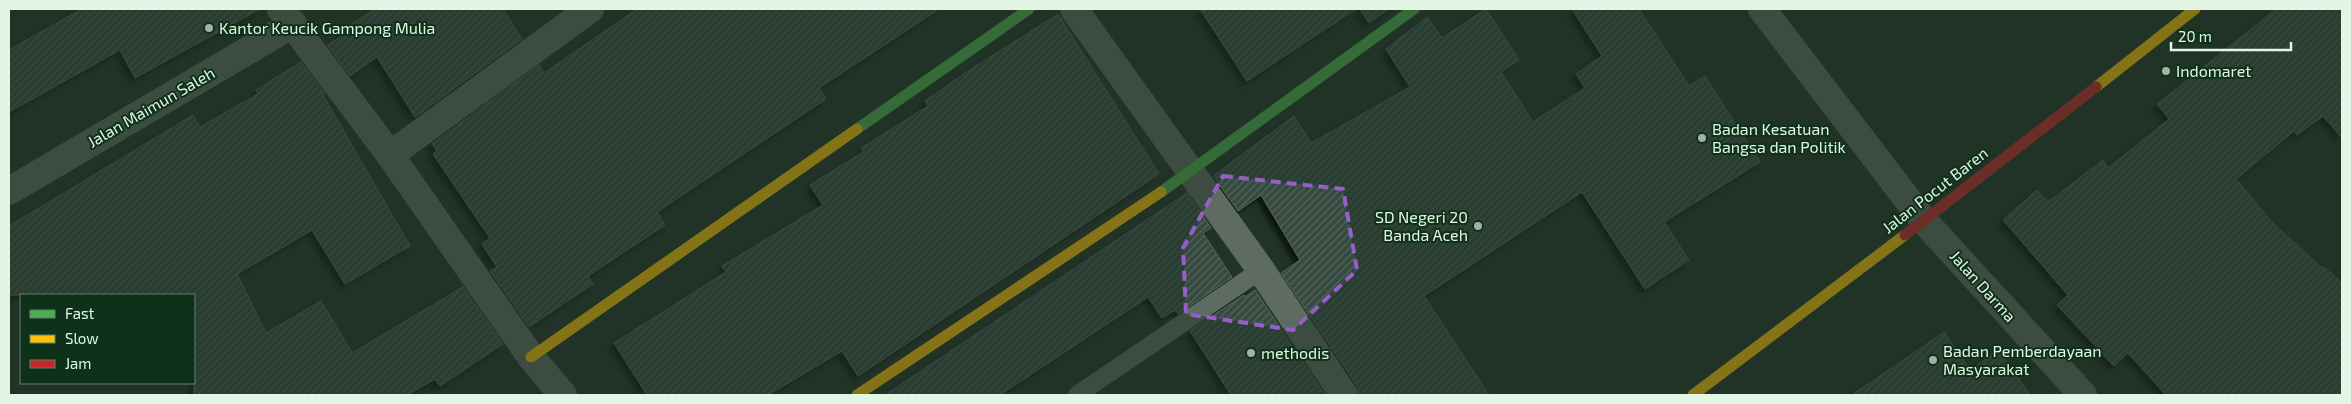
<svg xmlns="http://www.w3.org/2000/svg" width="2351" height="404" font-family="'Exo 2',sans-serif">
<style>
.building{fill:url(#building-hatch);stroke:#55675e;filter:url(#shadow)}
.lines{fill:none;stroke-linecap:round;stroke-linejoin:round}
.lane{stroke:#5e6b62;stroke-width:18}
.street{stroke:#5e6b62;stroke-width:28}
.fast{stroke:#4caf50;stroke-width:11}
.slow{stroke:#ffc107;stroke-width:11}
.jam{stroke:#c62828;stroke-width:11}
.marked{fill:none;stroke:#955ec9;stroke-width:4;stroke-dasharray:10 6;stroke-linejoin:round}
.poi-dot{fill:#9fb2a3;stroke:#0e3119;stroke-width:2}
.labels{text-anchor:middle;stroke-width:4;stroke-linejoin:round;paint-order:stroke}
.poi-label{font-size:16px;fill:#e3f6e6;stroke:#0e3119;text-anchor:start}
.street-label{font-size:16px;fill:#e3f6e6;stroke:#0e3119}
</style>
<defs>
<pattern id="building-hatch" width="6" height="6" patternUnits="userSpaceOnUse" patternTransform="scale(1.25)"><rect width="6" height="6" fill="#36493f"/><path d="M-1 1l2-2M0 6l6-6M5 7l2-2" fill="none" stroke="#53645b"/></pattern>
<filter id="shadow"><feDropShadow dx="-4.5" dy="4.5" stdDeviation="2.5" flood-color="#0009"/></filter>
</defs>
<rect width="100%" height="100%" fill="#213326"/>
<g class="building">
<polygon points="82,9 260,9 135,78 120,50 9,112 9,50"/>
<polygon points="376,9 503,9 522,39 415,117 377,57 350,76 327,45 342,36 339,31"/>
<polygon points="637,9 939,9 819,88 826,99 657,212 665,225 588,276 593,284 529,327 490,271 497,267 482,244 490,238 433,154 437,151 432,144 539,65 544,73"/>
<polygon points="1200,9 1356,9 1247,81"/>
<polygon points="1360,9 1388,9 1369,23"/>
<polygon points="1486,9 1519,60 1501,72 1533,122 1585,88 1576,74 1602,56 1572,9 1639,9 1689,86 1705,76 1760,162 1664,222 1689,260 1645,289 1582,192 1424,296 1489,395 1359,395 1357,386 1281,273 1300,260 1261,195 1238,211 1213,176 1294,116 1311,143 1410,87 1386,49 1427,17 1442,38"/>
<polygon points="2276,9 2342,9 2342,138 2323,116 2297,135 2294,131 2236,179 2271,221 2323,269 2324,267 2342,283 2342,395 2166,395 2128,353 2114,366 2057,305 2068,295 2003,220 2037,190 2048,202 2103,160 2108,168 2169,119 2157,104"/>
<polygon points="1058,14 1159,174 858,376 842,351 768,395 647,395 614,343 726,272 722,266 823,205 810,185 863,152 861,148 928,106 925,101 965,73"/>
<polygon points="301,62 325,94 323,95 410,246 345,284 312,230 237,274 266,333 321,301 352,353 463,287 503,344 440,386 435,379 407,395 194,395 194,295 9,295 9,226 193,115 200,127 258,94 256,90"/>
<polygon points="1187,193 1211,228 1203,233 1232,277 1178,314 1175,310 1162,318 1148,297 1000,395 885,395"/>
<polygon points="1255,290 1325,395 1231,395 1190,331 1244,295 1245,297"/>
<polygon points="1944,332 1970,370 1999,350 2030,395 1852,395"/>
</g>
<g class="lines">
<polyline class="lane" points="1077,395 1261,270"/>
<g class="street">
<polyline points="281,9 390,155 531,357 563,395"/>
<polyline points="1074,9 1261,270 1344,395"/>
<polyline points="1762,9 1924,221 2083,395"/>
<polyline points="390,155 590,9"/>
<polyline points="9,191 293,24"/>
</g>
<g class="fast">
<polyline points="857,129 1029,9"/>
<polyline points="1161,192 1414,9"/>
</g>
<g class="slow">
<polyline points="2096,87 2195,9"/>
<polyline points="531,357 857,129"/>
<polyline points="857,395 1161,192"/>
<polyline points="1693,395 1905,235"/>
</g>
<polyline class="jam" points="1905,235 2096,87"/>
</g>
<path d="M0 0H2351V404H0ZM1223,176L1343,189L1357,270L1293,330L1186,314L1183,248Z" fill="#213326" fill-opacity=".55" fill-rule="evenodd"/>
<path class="marked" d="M1223,176L1343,189L1357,270L1293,330L1186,314L1183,248Z"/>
<g class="poi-dot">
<circle cx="209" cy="28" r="5"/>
<circle cx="2166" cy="71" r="5"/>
<circle cx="1702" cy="138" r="5"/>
<circle cx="1478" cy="226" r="5"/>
<circle cx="1251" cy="353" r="5"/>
<circle cx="1933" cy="360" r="5"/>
</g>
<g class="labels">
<g class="poi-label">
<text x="219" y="34">Kantor Keucik Gampong Mulia</text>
<text x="2176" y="77">Indomaret</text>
<text x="1712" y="135">Badan Kesatuan<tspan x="1712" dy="18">Bangsa dan Politik</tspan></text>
<text x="1468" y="223" text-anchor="end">SD Negeri 20<tspan x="1468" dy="18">Banda Aceh</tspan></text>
<text x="1943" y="357">Badan Pemberdayaan<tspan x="1943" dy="18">Masyarakat</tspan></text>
<text x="1261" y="359">methodis</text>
</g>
<g class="street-label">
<text transform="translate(151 107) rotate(-30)" y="6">Jalan Maimun Saleh</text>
<text transform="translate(1935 190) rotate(-38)" y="6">Jalan Pocut Baren</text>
<text transform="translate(1983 286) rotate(48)" y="6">Jalan Darma</text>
</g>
</g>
<rect width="2351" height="404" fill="none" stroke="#e3f6e6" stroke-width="20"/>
<rect x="20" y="294" width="175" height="90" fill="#0e3119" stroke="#63806b"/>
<rect x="30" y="310" width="25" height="8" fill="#4caf50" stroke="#63806b"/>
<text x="65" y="319" font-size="15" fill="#e3f6e6">Fast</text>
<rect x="30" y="335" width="25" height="8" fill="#ffc107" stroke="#63806b"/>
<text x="65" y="344" font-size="15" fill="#e3f6e6">Slow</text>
<rect x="30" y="360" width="25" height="8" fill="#c62828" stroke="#63806b"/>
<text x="65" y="369" font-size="15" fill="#e3f6e6">Jam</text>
<path d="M2171 42v8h120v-8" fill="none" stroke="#e3f6e6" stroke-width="2.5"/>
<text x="2178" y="42" font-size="15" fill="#e3f6e6" stroke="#0e3119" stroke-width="4" paint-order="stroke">20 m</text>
</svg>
